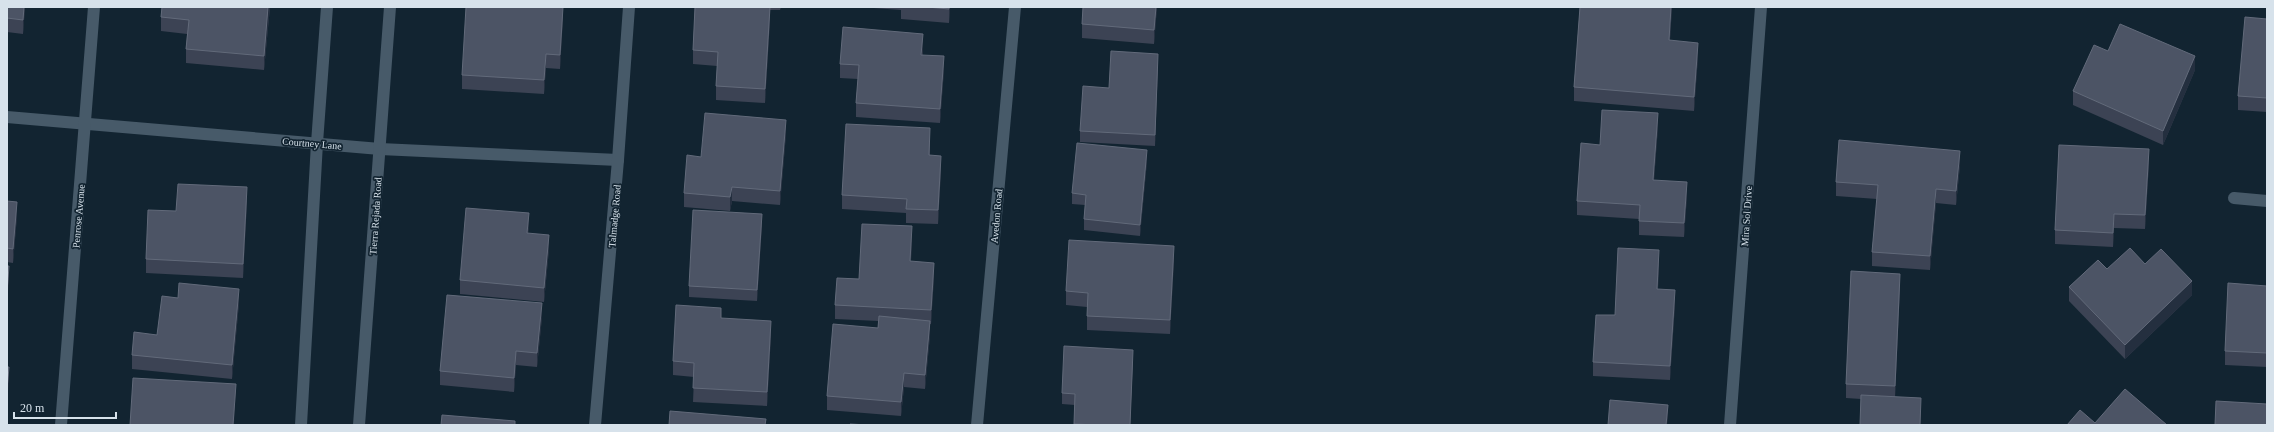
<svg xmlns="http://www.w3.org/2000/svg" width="2274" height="432" font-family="'Times New Roman',serif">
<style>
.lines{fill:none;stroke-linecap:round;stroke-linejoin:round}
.service{stroke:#475a69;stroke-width:12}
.minor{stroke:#475a69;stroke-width:12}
.secondary{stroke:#475a69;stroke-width:12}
.wall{fill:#3c4354}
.shaded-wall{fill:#242f3f}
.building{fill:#4c5465;stroke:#626a7a}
.labels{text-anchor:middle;stroke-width:3.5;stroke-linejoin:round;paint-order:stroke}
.street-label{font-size:10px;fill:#d7e2eb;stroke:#122431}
</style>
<rect width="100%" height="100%" fill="#122431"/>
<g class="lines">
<polyline class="service" points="1730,425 1761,7"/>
<g class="minor">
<polyline points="7,117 380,149 618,160"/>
<polyline points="2234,198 2267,201"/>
<polyline points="61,425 94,7"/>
<polyline points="595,425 618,160 629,7"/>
<polyline points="977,425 1015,7"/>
</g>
<g class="secondary">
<polyline points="301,425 317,143 327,7"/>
<polyline points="359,425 390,7"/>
</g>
</g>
<g class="wall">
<polygon points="7,7 25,7 23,34 7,32"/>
<polygon points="162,7 270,7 264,70 186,63 186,49 187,34 161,31 161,17"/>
<polygon points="695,7 781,7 780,10 770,10 770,20 765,103 716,100 716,86 717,66 693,64 693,50"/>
<polygon points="860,7 950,7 949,23 901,19 901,10"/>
<polygon points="1083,7 1157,7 1154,44 1082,38 1082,24"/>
<polygon points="1580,7 1672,7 1670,40 1698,57 1694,111 1574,101 1574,87"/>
<polygon points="563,17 560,69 546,68 544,94 462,89 462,75"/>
<polygon points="2267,19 2267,112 2238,110 2238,96"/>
<polygon points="923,48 923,55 944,70 940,123 856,117 856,103 858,79 840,78 840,64"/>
<polygon points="2108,51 2195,70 2163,145 2073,105 2073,91"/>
<polygon points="1158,65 1155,146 1080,142 1080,131 1109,88"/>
<polygon points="1658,127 1654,180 1687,196 1684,237 1639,235 1639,219 1577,215 1577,201 1600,145"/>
<polygon points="786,134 780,205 732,201 730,211 684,207 684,193 701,157"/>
<polygon points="930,142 930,155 941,170 938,224 906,223 906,213 842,209 842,195"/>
<polygon points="1147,161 1140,236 1084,230 1084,219 1085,205 1072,204 1072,193"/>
<polygon points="2149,163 2145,229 2114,228 2113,247 2055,244 2055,230"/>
<polygon points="1960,165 1956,205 1936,203 1930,270 1872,266 1872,252 1877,199 1836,196 1836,182"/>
<polygon points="7,201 17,216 13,263 7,262"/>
<polygon points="247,201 243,278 146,273 146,259 176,211"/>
<polygon points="762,225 757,301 689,297 689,286"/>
<polygon points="529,227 528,233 549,249 544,302 460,294 460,280"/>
<polygon points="912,240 911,261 934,277 931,324 930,324 930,335 925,389 904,387 901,416 827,410 827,396 878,328 879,321 835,319 835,305 859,279"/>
<polygon points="1174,260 1170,334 1087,330 1087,307 1066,305 1066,291"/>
<polygon points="1659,264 1658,289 1675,304 1670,380 1593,376 1593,362 1615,315"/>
<polygon points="2107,269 2192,295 2125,359 2069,301 2069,287"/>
<polygon points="2267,286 2267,367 2225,365 2225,351"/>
<polygon points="1900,288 1895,397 1921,412 1861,399 1846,398 1846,384"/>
<polygon points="239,303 232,379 132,369 132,355 157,335"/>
<polygon points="542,317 537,367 516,365 514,392 440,385 440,371"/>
<polygon points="721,318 771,335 767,406 693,402 694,377 673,375 673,361"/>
<polygon points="1133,361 1130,425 1074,425 1075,405 1062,404 1062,393"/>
</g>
<g class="shaded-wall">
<polygon points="24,7 25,7 23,34 23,20"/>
<polygon points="268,7 270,7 264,70 264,56"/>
<polygon points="563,7 563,17 560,69 560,55"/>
<polygon points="770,7 770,20 765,103 765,89"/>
<polygon points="949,7 950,7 949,23"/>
<polygon points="1156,7 1157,7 1154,44 1154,30"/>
<polygon points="1671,7 1672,7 1669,54 1669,40"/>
<polygon points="923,34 923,48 921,69 921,55"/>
<polygon points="1698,43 1698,57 1694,111 1694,97"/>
<polygon points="546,54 546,68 544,94 544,80"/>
<polygon points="1158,54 1158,65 1155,146 1155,135"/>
<polygon points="944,56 944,70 940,123 940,109"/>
<polygon points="2195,56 2195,70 2163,145 2163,131"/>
<polygon points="1658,113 1658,127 1653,194 1653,180"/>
<polygon points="786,120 786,134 780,205 780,191"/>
<polygon points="930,128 930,142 929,169 929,155"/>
<polygon points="2149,149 2149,163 2145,229 2145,215"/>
<polygon points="1147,150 1147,161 1140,236 1140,225"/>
<polygon points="1960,151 1960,165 1956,205 1956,191"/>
<polygon points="941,156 941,170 938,224 938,210"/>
<polygon points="1687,182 1687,196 1684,237 1684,223"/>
<polygon points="247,187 247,201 243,278 243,264"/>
<polygon points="732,187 732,201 730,211 730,197"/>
<polygon points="1936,189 1936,203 1930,270 1930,256"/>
<polygon points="17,202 17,216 13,263 13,249"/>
<polygon points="529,213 529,227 527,247 527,233"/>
<polygon points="762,214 762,225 757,301 757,290"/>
<polygon points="2114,214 2114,228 2113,247 2113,233"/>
<polygon points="912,226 912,240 910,275 910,261"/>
<polygon points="549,235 549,249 544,302 544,288"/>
<polygon points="1174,246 1174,260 1170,334 1170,320"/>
<polygon points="1659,250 1659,264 1657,303 1657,289"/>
<polygon points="934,263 934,277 931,324 931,310"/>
<polygon points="9,266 9,280 7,306 7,292"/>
<polygon points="1900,274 1900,288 1895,400 1895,386"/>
<polygon points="2192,281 2192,295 2125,359 2125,345"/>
<polygon points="239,289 239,303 232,379 232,365"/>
<polygon points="1675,290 1675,304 1670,380 1670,366"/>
<polygon points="542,303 542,317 537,367 537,353"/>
<polygon points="771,321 771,335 767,406 767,392"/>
<polygon points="930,321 930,335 925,389 925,375"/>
<polygon points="516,351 516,365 514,392 514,378"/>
<polygon points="9,367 9,381 7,403 7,389"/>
<polygon points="904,373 904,387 901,416 901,402"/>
<polygon points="236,384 234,425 233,425"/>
<polygon points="1921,398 1921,412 1920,425"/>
<polygon points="1668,405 1668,419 1667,425 1666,425"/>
</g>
<g class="building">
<polygon points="7,7 24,7 23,20 7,18"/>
<polygon points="162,7 268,7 264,56 186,49 189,20 161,17"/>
<polygon points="466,7 563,7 560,55 546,54 544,80 462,75"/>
<polygon points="695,7 770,7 765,89 716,86 718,52 693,50"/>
<polygon points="927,7 949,7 949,9"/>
<polygon points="1083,7 1156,7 1154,30 1082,24"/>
<polygon points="1580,7 1671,7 1669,40 1698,43 1694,97 1574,87"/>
<polygon points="2245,17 2267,19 2267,98 2238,96"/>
<polygon points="2120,24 2195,56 2163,131 2073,91 2094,45 2108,51"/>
<polygon points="843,27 923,34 921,55 944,56 940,109 856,103 859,65 840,64"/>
<polygon points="1111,51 1158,54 1155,135 1080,131 1083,86 1109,88"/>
<polygon points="1602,110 1658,113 1653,180 1687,182 1684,223 1639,221 1640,205 1577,201 1581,143 1600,145"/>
<polygon points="705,113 786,120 780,191 732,187 730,197 684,193 687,155 701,157"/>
<polygon points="846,124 930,128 929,155 941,156 938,210 906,209 907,199 842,195"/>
<polygon points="1839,140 1960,151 1956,191 1936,189 1930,256 1872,252 1878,185 1836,182"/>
<polygon points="1077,143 1147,150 1140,225 1084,219 1086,195 1072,193"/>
<polygon points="2059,145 2149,149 2145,215 2114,214 2113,233 2055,230"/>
<polygon points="178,184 247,187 243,264 146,259 148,210 176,211"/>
<polygon points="7,201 17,202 13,249 7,248"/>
<polygon points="466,208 529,213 527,233 549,235 544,288 460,280"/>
<polygon points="693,210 762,214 757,290 689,286"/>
<polygon points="862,224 912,226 910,261 934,263 931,310 835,305 837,278 859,279"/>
<polygon points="1069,240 1174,246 1170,320 1087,316 1088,293 1066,291"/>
<polygon points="1618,248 1659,250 1657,289 1675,290 1670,366 1593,362 1596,315 1615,315"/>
<polygon points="2130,248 2145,264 2161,249 2192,281 2125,345 2069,287 2098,260 2107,269"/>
<polygon points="7,266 9,266 7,292"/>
<polygon points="1851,271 1900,274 1895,386 1846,384"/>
<polygon points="179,283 239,289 232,365 132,355 134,332 157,335 162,296 178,298"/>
<polygon points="2228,283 2267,286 2267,353 2225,351"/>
<polygon points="447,295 542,303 537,353 516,351 514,378 440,371"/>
<polygon points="676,305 721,308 721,318 771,321 767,392 693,388 694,363 673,361"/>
<polygon points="879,316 930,321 925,375 904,373 901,402 827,396 833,324 878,328"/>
<polygon points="1064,346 1133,350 1130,425 1099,425 1074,424 1075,394 1062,393"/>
<polygon points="7,367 9,367 7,389"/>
<polygon points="133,378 236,384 233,425 130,425"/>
<polygon points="2125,389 2167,425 2067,425 2080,410 2095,423"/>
<polygon points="1861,395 1921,398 1920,425 1860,425"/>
<polygon points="1610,400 1668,405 1666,425 1608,425"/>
<polygon points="2216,401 2267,404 2267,425 2215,425"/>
<polygon points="670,411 766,419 765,425 669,425"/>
<polygon points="442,415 515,421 515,425 441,425"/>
<polygon points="850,424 868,425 850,425"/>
</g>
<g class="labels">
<g class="street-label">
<text transform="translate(312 143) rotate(5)" y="4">Courtney Lane</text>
<text transform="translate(78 216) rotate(-85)" y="4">Penrose Avenue</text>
<text transform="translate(375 216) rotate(-86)" y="4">Tierra Rejada Road</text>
<text transform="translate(614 216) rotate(-85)" y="4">Talmadge Road</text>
<text transform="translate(996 216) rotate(-85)" y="4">Avedon Road</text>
<text transform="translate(1746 216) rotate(-86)" y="4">Mira Sol Drive</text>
</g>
</g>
<rect width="2274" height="432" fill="none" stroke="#d7e2eb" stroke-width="16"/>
<path d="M14 412v6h102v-6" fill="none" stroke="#d7e2eb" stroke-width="2"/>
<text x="20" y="412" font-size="12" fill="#d7e2eb" stroke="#122431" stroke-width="3" paint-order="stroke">20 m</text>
</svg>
